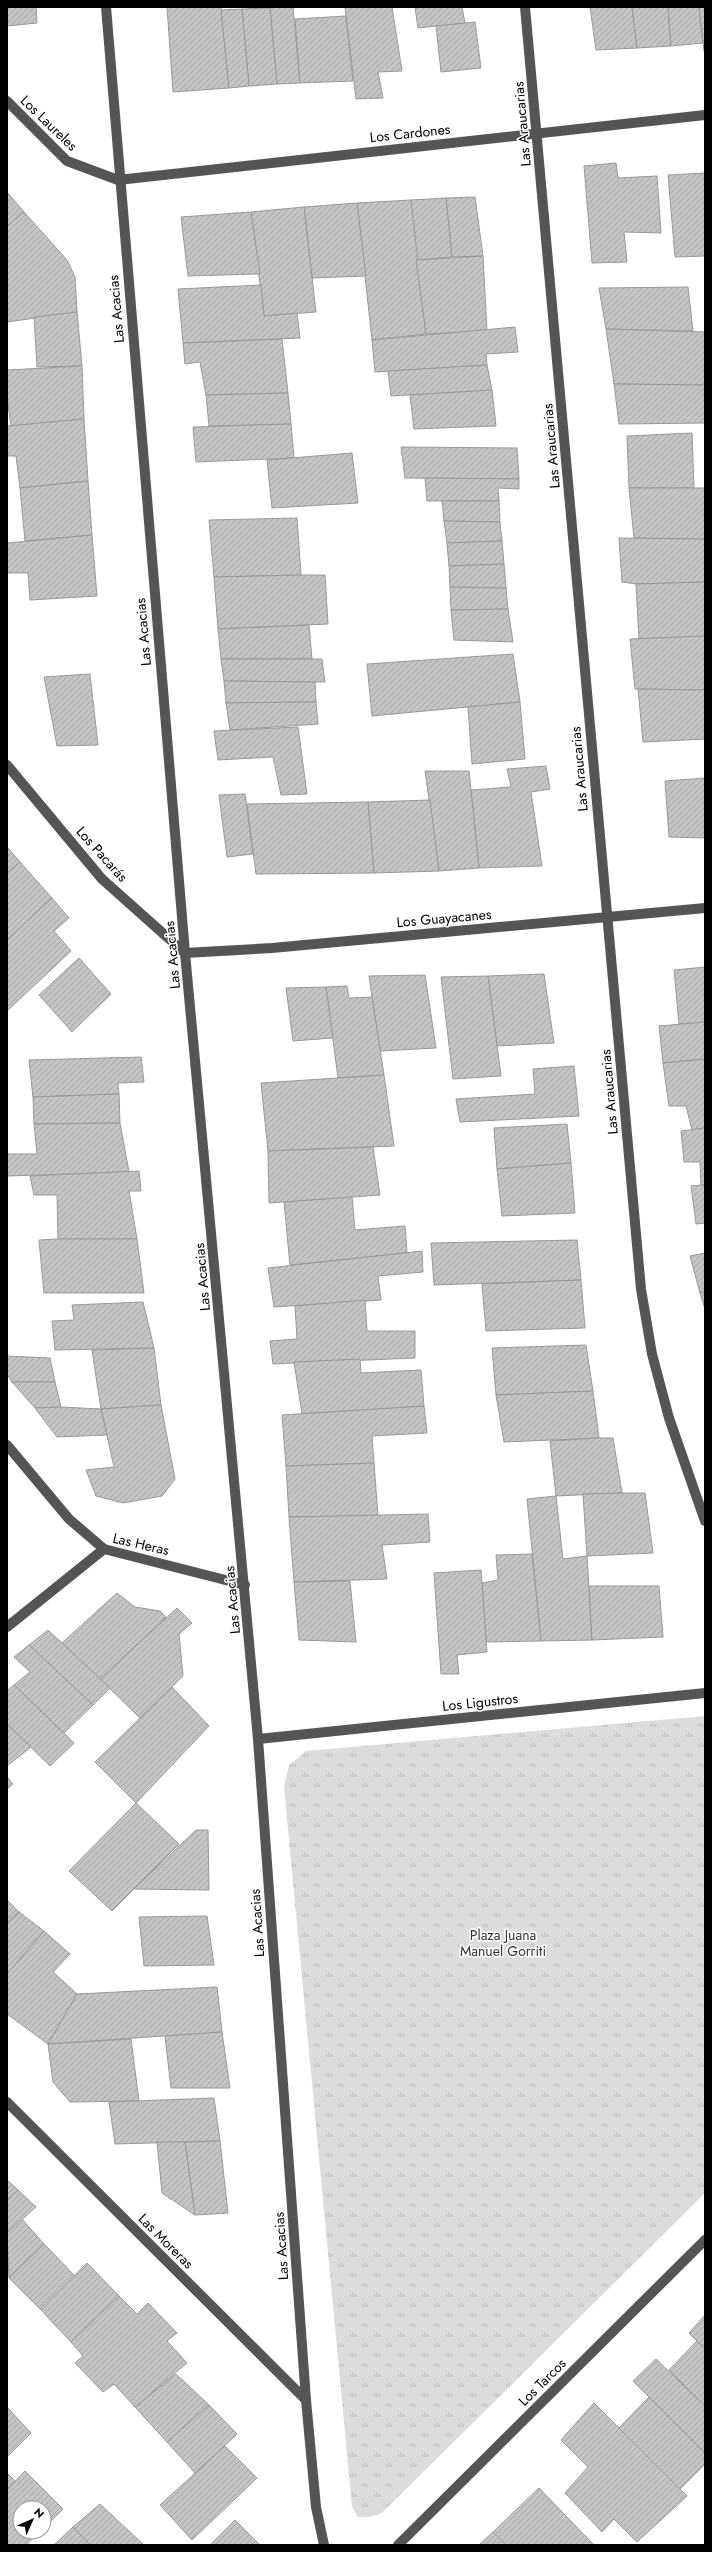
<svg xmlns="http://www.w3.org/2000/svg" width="712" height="2552" font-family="Jost,sans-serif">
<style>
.grass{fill:url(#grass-tufts)}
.building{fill:url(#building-hatch);stroke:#999}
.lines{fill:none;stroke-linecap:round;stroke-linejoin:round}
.minor{stroke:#555;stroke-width:10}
.labels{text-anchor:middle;stroke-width:3;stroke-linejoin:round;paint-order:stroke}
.street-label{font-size:14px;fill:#000;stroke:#fff}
.park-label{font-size:14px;fill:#333;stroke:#fff}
</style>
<defs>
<pattern id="grass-tufts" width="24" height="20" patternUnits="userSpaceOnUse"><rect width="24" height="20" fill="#dcdcdc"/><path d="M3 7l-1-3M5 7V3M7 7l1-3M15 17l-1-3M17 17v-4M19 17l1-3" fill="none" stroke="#bbb"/></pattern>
<pattern id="building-hatch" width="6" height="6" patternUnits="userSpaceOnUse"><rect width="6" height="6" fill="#c4c4c4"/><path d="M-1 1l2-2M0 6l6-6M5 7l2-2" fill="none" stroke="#a7a7a7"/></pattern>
</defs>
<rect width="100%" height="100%" fill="#fff"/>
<polygon class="grass" points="705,1716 705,2193 382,2513 369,2517 358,2517 352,2507 284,1787 289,1765 306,1751"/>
<g class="building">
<polygon points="7,7 36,7 37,23 7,26"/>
<polygon points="167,7 221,7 229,88 173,92"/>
<polygon points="270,7 293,7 300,83 277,84"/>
<polygon points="345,7 392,7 402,71 378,72 383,98 356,99"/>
<polygon points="415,7 462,7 465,23 418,28"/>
<polygon points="590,7 632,7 637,48 596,50"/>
<polygon points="632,7 668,7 671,46 637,48"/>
<polygon points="668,7 699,7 703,43 671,46"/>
<polygon points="699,7 705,7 705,57 703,43"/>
<polygon points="270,8 277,84 249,86 242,9"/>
<polygon points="242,9 249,86 229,88 221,10"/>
<polygon points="346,16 353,81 300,83 295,19"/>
<polygon points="475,22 481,68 441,72 436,26"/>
<polygon points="616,163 618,178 657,176 661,233 624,232 627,262 592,263 584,166"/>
<polygon points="705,173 705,256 675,257 668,175"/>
<polygon points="7,192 24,212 7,226"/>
<polygon points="475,197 483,256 452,257 446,198"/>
<polygon points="446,198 452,257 416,260 411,200"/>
<polygon points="411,200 426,334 372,340 357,203"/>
<polygon points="357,203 366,276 312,278 304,207"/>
<polygon points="304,207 316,312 264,316 251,212"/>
<polygon points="24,212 67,260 75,277 77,312 7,322 7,226"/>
<polygon points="251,212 260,274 188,276 181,217"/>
<polygon points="483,256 487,331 426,334 416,260"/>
<polygon points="261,285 264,316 297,313 300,338 183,343 178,289"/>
<polygon points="688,287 693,331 606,329 599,288"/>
<polygon points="77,312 82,366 37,367 34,317"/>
<polygon points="515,327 518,352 486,354 487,365 375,372 372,340"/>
<polygon points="606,329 705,332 705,385 614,384"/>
<polygon points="282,339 288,393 206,395 200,362 185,364 183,343"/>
<polygon points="487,365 492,390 391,396 388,371"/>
<polygon points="82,366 84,419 11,426 7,397 7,370"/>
<polygon points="614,384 705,385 705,423 619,424"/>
<polygon points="492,390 496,426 414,429 410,395"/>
<polygon points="288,393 291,424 209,426 206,395"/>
<polygon points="84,419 88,481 20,488 16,456 7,456 7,426"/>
<polygon points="291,424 294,458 196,462 193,427"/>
<polygon points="692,433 694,488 629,488 627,436"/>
<polygon points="401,447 517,448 519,479 405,478"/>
<polygon points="352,453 358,503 272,508 267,460"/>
<polygon points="425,478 519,479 519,489 498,488 499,501 427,501"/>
<polygon points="88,481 92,535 25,541 20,488"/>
<polygon points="629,488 705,488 705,539 634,538"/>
<polygon points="442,501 499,501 500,522 444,521"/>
<polygon points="297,518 301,575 214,577 209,520"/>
<polygon points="444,521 500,522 502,541 447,543"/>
<polygon points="92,535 97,596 30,600 28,573 7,573 7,543"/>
<polygon points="619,538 705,539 705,582 636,584 622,582"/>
<polygon points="502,541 504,564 449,566 447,543"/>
<polygon points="504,564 506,588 450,587 449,566"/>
<polygon points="301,575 325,575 328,624 218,629 214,577"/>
<polygon points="705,582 705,636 639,639 636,584"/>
<polygon points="450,587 506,588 508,609 451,610"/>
<polygon points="508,609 513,642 454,640 451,610"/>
<polygon points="309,625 312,659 221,659 218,629"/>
<polygon points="705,636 705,690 635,689 630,639"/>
<polygon points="513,654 520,702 372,716 367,664"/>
<polygon points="221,659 322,659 325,682 224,681"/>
<polygon points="90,674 98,745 57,746 44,677"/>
<polygon points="224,681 315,682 316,702 226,703"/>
<polygon points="638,689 705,690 705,739 643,742"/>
<polygon points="316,702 318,724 230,730 226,703"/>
<polygon points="520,702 525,759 472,764 468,707"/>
<polygon points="298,727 307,794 281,795 273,757 218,760 214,731"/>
<polygon points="546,766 550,789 531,792 542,866 479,868 471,790 511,787 507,769"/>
<polygon points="425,771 469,771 479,868 439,871"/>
<polygon points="705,778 705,838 669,837 665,781"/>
<polygon points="245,794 253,854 227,857 219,795"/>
<polygon points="430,800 439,871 374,873 368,802"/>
<polygon points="368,802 374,873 256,874 247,804"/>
<polygon points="7,847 20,862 7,873"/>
<polygon points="20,862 52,898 7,940 7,873"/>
<polygon points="52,898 69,918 54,931 71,951 7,1011 7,940"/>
<polygon points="79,958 111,994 72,1032 39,995"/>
<polygon points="705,967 705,1022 679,1024 674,970"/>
<polygon points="544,974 554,1043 497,1046 488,976"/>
<polygon points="425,975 436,1048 380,1051 369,976"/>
<polygon points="488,976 501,1076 453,1079 441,977"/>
<polygon points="347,986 349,998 372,997 384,1075 338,1078 326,987"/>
<polygon points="326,987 333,1038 293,1041 286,988"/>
<polygon points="705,1022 705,1059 663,1063 659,1026"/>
<polygon points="141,1057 144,1082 118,1083 119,1094 33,1097 29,1060"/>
<polygon points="705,1059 705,1128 692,1130 686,1106 669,1106 663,1063"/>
<polygon points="574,1066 579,1116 460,1122 456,1099 535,1094 533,1069"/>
<polygon points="384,1075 394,1146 268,1151 261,1083"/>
<polygon points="119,1094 120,1123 34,1124 33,1097"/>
<polygon points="120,1123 129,1172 7,1176 7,1154 37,1154 34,1124"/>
<polygon points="567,1124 571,1163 497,1169 494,1128"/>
<polygon points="705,1128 705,1185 701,1185 700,1162 684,1162 681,1131"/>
<polygon points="373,1147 380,1195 269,1203 268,1151"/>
<polygon points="571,1163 575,1213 502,1216 497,1169"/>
<polygon points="139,1171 141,1191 129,1191 137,1239 58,1239 57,1195 34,1195 30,1176"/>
<polygon points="701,1185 705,1185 705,1223 696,1224 691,1186"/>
<polygon points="352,1197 355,1230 405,1226 407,1253 290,1265 284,1202"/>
<polygon points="58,1239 137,1239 144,1293 44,1293 39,1240"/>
<polygon points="577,1240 581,1280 434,1285 431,1243"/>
<polygon points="422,1251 423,1272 378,1276 381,1300 274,1307 268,1268"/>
<polygon points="705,1253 705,1292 700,1293 690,1256"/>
<polygon points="581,1280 585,1328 486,1331 482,1284"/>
<polygon points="705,1292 705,1309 700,1293"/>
<polygon points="365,1300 367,1331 415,1331 415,1358 273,1364 270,1341 297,1339 295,1306"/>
<polygon points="143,1302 154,1348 55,1350 52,1321 74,1320 72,1305"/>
<polygon points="586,1345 593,1391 496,1395 492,1348"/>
<polygon points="154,1348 161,1405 101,1409 92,1350"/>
<polygon points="7,1356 50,1358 55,1382 12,1382 7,1374"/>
<polygon points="360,1359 361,1373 421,1370 424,1406 302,1414 294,1362"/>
<polygon points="12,1382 55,1382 61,1407 35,1408"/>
<polygon points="593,1391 599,1438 504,1442 496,1395"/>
<polygon points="161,1405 175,1479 162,1496 123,1503 96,1496 86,1470 114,1467 101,1409"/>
<polygon points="424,1406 427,1433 372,1436 374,1463 286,1466 282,1415"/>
<polygon points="61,1407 101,1409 107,1435 57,1437 35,1408"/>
<polygon points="599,1438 613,1438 622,1493 556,1496 550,1441"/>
<polygon points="374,1463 378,1516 289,1517 286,1466"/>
<polygon points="622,1493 645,1493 653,1553 587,1556 583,1494"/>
<polygon points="556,1496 563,1559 587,1556 592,1640 541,1641 527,1499"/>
<polygon points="428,1514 430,1542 382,1545 387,1579 294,1582 289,1517"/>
<polygon points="532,1554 541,1641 486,1642 482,1583 498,1580 496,1555"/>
<polygon points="481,1570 487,1652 457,1655 459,1674 441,1674 434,1573"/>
<polygon points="350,1581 356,1642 299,1640 294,1582"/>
<polygon points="589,1586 659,1586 663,1637 592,1640"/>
<polygon points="117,1593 135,1607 160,1611 166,1617 100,1679 62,1643"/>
<polygon points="177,1608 192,1623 179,1634 183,1676 140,1718 100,1679"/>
<polygon points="48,1630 110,1688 93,1705 29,1645"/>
<polygon points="29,1645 93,1705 64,1733 14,1685 30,1672 14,1657"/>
<polygon points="14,1685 74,1743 50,1766 7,1724 7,1691"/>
<polygon points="172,1687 209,1726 136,1803 95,1762"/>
<polygon points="7,1724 31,1747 7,1766"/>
<polygon points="7,1777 13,1784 7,1789"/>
<polygon points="136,1803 179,1844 112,1911 69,1871"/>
<polygon points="196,1830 208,1830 209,1890 134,1889"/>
<polygon points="7,1900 19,1912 7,1923"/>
<polygon points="19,1912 44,1931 7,1974 7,1923"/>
<polygon points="207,1916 214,1965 144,1966 139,1917"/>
<polygon points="44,1931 70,1954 53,1972 77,1994 48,2044 7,2014 7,1974"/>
<polygon points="217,1987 222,2032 48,2044 77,1994"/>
<polygon points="222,2032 230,2088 171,2088 165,2036"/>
<polygon points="131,2039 139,2101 70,2102 53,2082 48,2044"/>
<polygon points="214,2098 220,2141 115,2144 109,2102"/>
<polygon points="220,2141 228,2213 195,2215 185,2142"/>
<polygon points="157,2142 185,2142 195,2215 162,2193"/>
<polygon points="7,2180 18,2190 7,2200"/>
<polygon points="18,2190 36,2207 7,2233 7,2200"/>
<polygon points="22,2219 44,2244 9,2278 7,2233"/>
<polygon points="44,2244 75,2276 40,2309 9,2278"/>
<polygon points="87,2263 119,2296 71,2342 40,2309"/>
<polygon points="119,2296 137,2314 148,2303 177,2333 167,2341 187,2363 135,2407 114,2384 103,2392 75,2363 83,2356 71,2342"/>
<polygon points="705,2315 705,2349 689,2333"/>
<polygon points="697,2341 705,2349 705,2406 669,2370"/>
<polygon points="656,2359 705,2406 705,2453 633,2381"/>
<polygon points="176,2374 209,2405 167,2442 135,2407"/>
<polygon points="649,2397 705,2453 705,2464 680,2489 619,2428"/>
<polygon points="594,2403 687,2496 637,2542 614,2519 602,2532 565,2493 588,2467 561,2440"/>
<polygon points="209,2405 237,2434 195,2473 167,2442"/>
<polygon points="7,2407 31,2433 7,2457"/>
<polygon points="225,2446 257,2478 192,2540 160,2505"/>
<polygon points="25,2471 63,2509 44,2528 44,2508 20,2508 20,2532 40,2532 26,2545 7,2545 7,2490"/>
<polygon points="7,2473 15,2481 7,2490"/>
<polygon points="539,2488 594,2545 506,2545 493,2532"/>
<polygon points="100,2504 144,2545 90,2545 73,2527"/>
<polygon points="235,2520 260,2545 210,2545"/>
<polygon points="73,2527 90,2545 54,2545"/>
<polygon points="493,2532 506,2545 479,2545"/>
</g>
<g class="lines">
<g class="minor">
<polyline points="106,7 185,953 258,1739 306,2400 316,2507 324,2545"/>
<polyline points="525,7 641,1289 652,1354 669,1418 705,1521"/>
<polyline points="7,101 67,161 118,180 705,115"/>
<polyline points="7,765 102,879 185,953 272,948 705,908"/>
<polyline points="7,1445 69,1519 104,1549 245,1585"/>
<polyline points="7,1627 104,1549"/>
<polyline points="258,1739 705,1693"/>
<polyline points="7,2102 306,2400"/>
<polyline points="398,2545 705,2240"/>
</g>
</g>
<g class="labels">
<g class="street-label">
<text transform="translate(49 123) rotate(44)" y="5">Los Laureles</text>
<text transform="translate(522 124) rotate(-95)" y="5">Las Araucarias</text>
<text transform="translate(410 133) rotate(-6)" y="5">Los Cardones</text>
<text transform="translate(116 309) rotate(-95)" y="5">Las Acacias</text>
<text transform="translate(551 446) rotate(-95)" y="5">Las Araucarias</text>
<text transform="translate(143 632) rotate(-95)" y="5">Las Acacias</text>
<text transform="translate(579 769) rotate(-95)" y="5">Las Araucarias</text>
<text transform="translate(102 854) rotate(48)" y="5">Los Pacarás</text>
<text transform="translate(444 918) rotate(-5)" y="5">Los Guayacanes</text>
<text transform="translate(172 955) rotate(-95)" y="5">Las Acacias</text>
<text transform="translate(609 1092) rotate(-95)" y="5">Las Araucarias</text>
<text transform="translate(202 1277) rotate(-95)" y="5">Las Acacias</text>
<text transform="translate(141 1544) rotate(13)" y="5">Las Heras</text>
<text transform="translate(232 1600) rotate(-95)" y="5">Las Acacias</text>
<text transform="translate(480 1702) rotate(-6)" y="5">Los Ligustros</text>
<text transform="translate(257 1923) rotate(-94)" y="5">Las Acacias</text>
<text transform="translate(166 2241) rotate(45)" y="5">Las Moreras</text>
<text transform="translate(281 2246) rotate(-94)" y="5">Las Acacias</text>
<text transform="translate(542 2382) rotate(-45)" y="5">Los Tarcos</text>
</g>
<g class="park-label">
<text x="503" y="1940">Plaza Juana<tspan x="503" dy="16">Manuel Gorriti</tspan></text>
</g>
</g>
<rect width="712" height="2552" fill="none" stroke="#000000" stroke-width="16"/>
<g transform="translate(32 2520) rotate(45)"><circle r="19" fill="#ffffff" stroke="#999999"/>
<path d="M0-3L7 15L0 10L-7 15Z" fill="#000000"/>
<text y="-6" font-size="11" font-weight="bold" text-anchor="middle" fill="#000000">N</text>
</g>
</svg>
